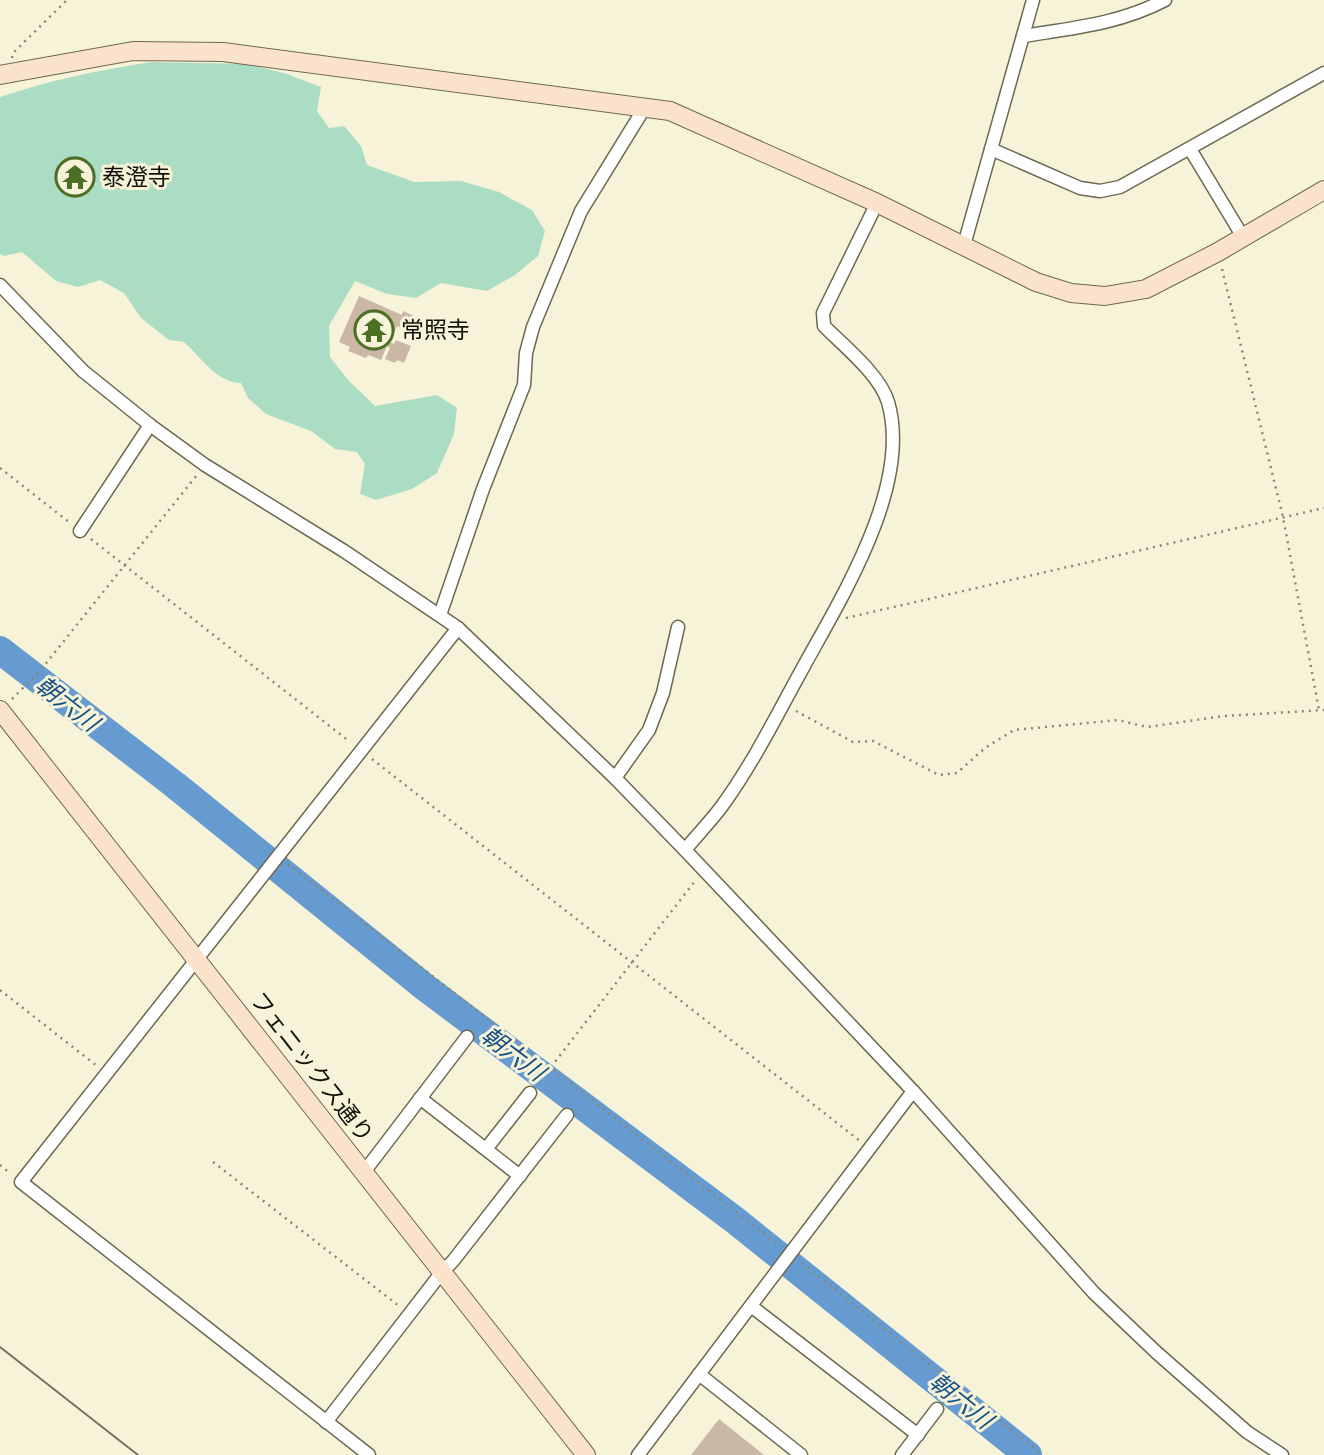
<svg xmlns="http://www.w3.org/2000/svg" width="1324" height="1455" font-family="'Source Sans 3','Noto Sans JP',sans-serif">
<style>
.green{fill:#abdcc4}
.lines{fill:none;stroke-linecap:round;stroke-linejoin:round}
.river{stroke:#659bd0;stroke-width:28}
.building{fill:#cbb7a5}
.street-casing{stroke:#6c6852;stroke-width:15}
.secondary-casing{stroke:#6c6852;stroke-width:20}
.path{stroke:#8a8775;stroke-width:2.5;stroke-dasharray:2 5;stroke-linecap:butt}
.street{stroke:#fff;stroke-width:12}
.secondary{stroke:#fae3ca;stroke-width:18}
.tram{stroke:#757262;stroke-width:2}
.labels{text-anchor:middle;stroke-width:6;stroke-linejoin:round;paint-order:stroke}
.poi-label{font-size:23px;fill:#110f07;stroke:#f7f3d9;text-anchor:start}
.street-label{font-size:23px;fill:#110f07;stroke:#f7f3d9}
.water-label{font-size:24px;font-style:italic;fill:#155183;stroke:#f7f3d9}
</style>
<rect width="100%" height="100%" fill="#f7f3d9"/>
<path class="green" d="M152,62L247,64L287,74L321,87L317,111L329,128L344,126L361,146L367,165L414,182L461,181L499,192L532,210L545,231L538,256L515,275L487,291L441,283L416,298L387,294L355,281L329,326L330,357L349,381L375,406L437,395L457,408L454,434L437,473L412,489L376,500L360,494L365,464L357,452L335,449L311,431L266,414L248,398L241,383C217,383 201,357 184,342L169,340L141,318L124,293L100,280L78,287L56,281L22,252L4,256L0,254V97C50,80 100,70 152,62Z"/>
<g class="lines">
<polyline class="river" points="0,650 175,785 426,988 736,1221 1028,1455"/>
</g>
<g class="building">
<polygon points="75,163 86,176 71,189 60,175"/>
<polygon points="359,296 402,315 403,311 421,319 414,334 397,326 390,342 394,344 396,340 411,346 404,363 397,360 395,363 385,359 390,348 387,346 381,360 368,355 366,358 348,351 350,347 339,342"/>
<polygon points="719,1419 764,1455 691,1455"/>
</g>
<g class="lines">
<g class="street-casing">
<g id="street">
<path d="M1023,36C1073,28 1119,24 1165,0"/>
<polyline points="991,149 1080,188 1100,191 1120,187 1324,73"/>
<polyline points="1190,149 1243,237"/>
<polyline points="964,245 1033,0"/>
<polyline points="0,285 83,371 150,425 205,465 344,551 458,628 615,778 685,850 913,1091 1094,1293 1156,1352 1247,1432 1282,1455"/>
<polyline points="80,531 150,425"/>
<polyline points="440,615 483,489 524,385 526,353 533,327 581,211 645,107"/>
<polyline points="615,778 649,730 663,693 678,627"/>
<path d="M685,850C697,835 711,821 722,806C754,762 779,711 805,664C843,595 912,484 888,402C880,375 844,346 824,326L823,313L877,203"/>
<polyline points="420,1098 520,1176"/>
<polyline points="486,1149 530,1093"/>
<polyline points="364,1172 467,1037"/>
<polyline points="751,1306 918,1435"/>
<polyline points="699,1374 801,1455"/>
<polyline points="326,1422 442,1272 453,1261 567,1115"/>
<polyline points="369,1455 21,1182 458,628"/>
<polyline points="638,1455 913,1091"/>
<polyline points="902,1455 937,1409"/>
</g>
</g>
<g class="secondary-casing">
<g id="secondary">
<polyline points="0,75 133,51 223,52 670,111 877,203 1036,282 1071,293 1105,296 1146,289 1218,252 1324,190"/>
<polyline points="0,710 586,1455"/>
</g>
</g>
<g class="path">
<polyline points="12,58 13,53 67,0"/>
<polyline points="1222,269 1283,517 1319,710"/>
<polyline points="0,468 69,522"/>
<polyline points="91,539 350,742"/>
<polyline points="846,618 1324,508"/>
<polyline points="12,699 39,672 197,475"/>
<polyline points="796,711 853,742 873,741 939,775 957,773 985,748 1014,730 1118,720 1147,727 1224,716 1324,710"/>
<polyline points="372,759 860,1141"/>
<polyline points="288,864 780,1246"/>
<polyline points="0,990 97,1066"/>
<polyline points="551,1067 695,881"/>
<polyline points="213,1162 399,1306"/>
<polyline points="0,1165 11,1174"/>
<polyline points="802,1263 1043,1455"/>
</g>
<use href="#street" class="street"/>
<use href="#secondary" class="secondary"/>
<polyline class="tram" points="0,1347 138,1455"/>
</g>
<defs>
<g id="temple-ring" transform="scale(2.0125)"><circle r="9.5" fill="#f7f3d9" stroke="#4c6e25" stroke-width="1.5"/><path d="M0-6L5-2H3V0L6.5 2.5H4V6H1.5V3h-3V6H-4V2.5H-6.5L-3 0V-2H-5Z" fill="#4c6e25"/></g>
</defs>
<g fill-rule="evenodd">
<use href="#temple-ring" x="75" y="177"/>
<use href="#temple-ring" x="374" y="330"/>
</g>
<g class="labels">
<g class="poi-label">
<text x="102" y="185">泰澄寺</text>
<text x="401" y="338">常照寺</text>
</g>
<g class="street-label">
<text transform="translate(312 1067) rotate(52)" y="8">フェニックス通り</text>
</g>
<g class="water-label">
<text transform="translate(67 704) rotate(38)" y="8">朝六川</text>
<text transform="translate(513 1054) rotate(37)" y="8">朝六川</text>
<text transform="translate(961 1401) rotate(39)" y="8">朝六川</text>
</g>
</g>
</svg>
